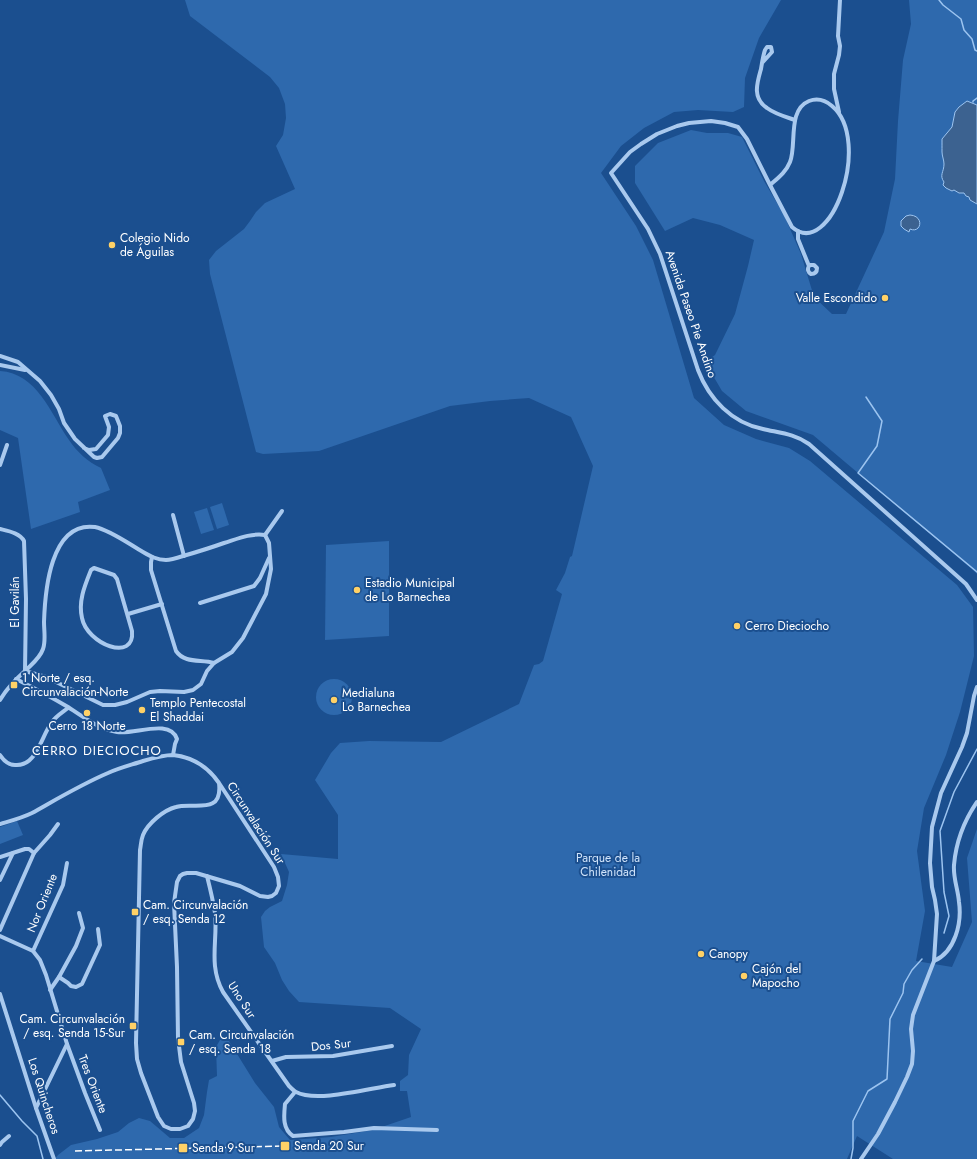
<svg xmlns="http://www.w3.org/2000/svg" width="977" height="1159" font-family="Jost,sans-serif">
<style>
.green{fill:#2e69ad}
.water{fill:#3c6290;stroke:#9cc4f0}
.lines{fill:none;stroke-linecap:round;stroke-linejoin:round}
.stream{stroke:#9cc4f0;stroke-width:1.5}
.street{stroke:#a9c9ee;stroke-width:4}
.rail{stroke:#fff;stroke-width:1.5;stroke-dasharray:7 3;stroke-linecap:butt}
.poi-dot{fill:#ffd166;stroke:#1b4f8f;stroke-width:1.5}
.labels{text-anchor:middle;stroke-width:4;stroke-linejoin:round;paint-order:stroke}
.poi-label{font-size:12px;fill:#fff;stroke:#1b4f8f;text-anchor:start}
.street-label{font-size:12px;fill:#fff;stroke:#1b4f8f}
.park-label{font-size:12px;fill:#cfe3fa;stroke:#1b4f8f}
.neighbourhood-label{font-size:13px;letter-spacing:1px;fill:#fff;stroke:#1b4f8f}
</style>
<rect width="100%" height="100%" fill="#1b4f8f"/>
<g class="green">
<polygon points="185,0 781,0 759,38 745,78 744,107 733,112 698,110 674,112 644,128 621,146 601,173 636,226 653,260 694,398 724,425 756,439 789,448 810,461 957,585 973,607 974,656 960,712 946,755 924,808 917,851 925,911 916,961 952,967 972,922 967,858 977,829 977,1159 893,1159 857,1136 847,1159 55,1159 58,1155 71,1145 97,1139 118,1132 129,1123 139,1118 150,1121 170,1138 184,1138 199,1128 204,1115 207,1092 209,1080 217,1076 216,1047 220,1040 229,1041 255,1083 274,1107 279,1127 290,1140 331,1137 373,1130 411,1117 407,1091 400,1091 400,1081 408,1075 409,1055 421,1029 390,1008 299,1002 289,991 282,980 275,963 264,947 261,917 265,911 270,907 282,901 287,885 289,872 281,854 338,859 338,815 315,780 331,753 340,743 369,741 441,742 519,704 534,665 539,664 543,661 562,594 556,590 565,573 570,557 572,556 593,466 571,417 529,398 490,401 450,406 319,451 263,454 256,452 210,274 209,260 216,251 244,229 250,221 256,212 265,203 295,189 276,146 283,135 286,118 285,104 279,88 270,77 190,16"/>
<polygon points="909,0 977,0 977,574 973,570 813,435 746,411 722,391 705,362 715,355 735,314 748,266 754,240 720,225 693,218 665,231 635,183 635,166 658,143 691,130 707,133 728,133 742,137 764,181 784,215 801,254 814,297 832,314 846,314 884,232 895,179 898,121 903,60 911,24"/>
<path d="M0,371C37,373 51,414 69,440C76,451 88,462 101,468L110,490L78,502L80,512L31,529L18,438L0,430Z"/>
<polygon points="222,503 229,525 217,529 210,507"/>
<polygon points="207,508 214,530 201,534 194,512"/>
<polygon points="389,541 389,636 325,640 326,545"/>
<circle cx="334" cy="697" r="18"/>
<polygon points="17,821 23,835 0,844 0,827"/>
</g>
<g class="water">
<path d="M967,101L977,105V204L970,200L969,197L966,196L964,193H959L954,190L952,191L946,188L943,185L944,182C939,175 944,172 944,164C944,160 942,156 942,152C942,147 942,143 942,139L952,127L955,112L959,107Z"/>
<path d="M910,215C925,216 921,234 910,229L909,232L904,229L901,226V221L906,216Z"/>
</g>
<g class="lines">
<g class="stream">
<polyline points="939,0 943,5 961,19 964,30 972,39 975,50 977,51"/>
<polyline points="973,102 973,101 977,98"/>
<polyline points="866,397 882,421 877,446 858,473 977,572"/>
<polyline points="944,933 949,916 944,892 940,831 954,792 977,749"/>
<polyline points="0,1095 22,1121 37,1136 43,1159"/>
<polyline points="851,1159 853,1148 853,1121 868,1091 887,1079 890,1019 903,993 904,984 912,970 922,959"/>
</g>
<g class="street">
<path d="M762,63L772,52L771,47H767L765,50C763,56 762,63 761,69C757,83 752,98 767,108C775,114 786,117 795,120"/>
<polyline points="839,112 834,89 834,74 839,55 840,46 838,36 840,0"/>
<path d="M770,185C778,178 786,172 790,162C797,145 787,110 809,101C817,98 825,100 832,106C873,140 831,261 792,227L770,185L747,139L738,127L725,123L711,121L689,123L677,126L657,134L641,144L630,152L611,173L648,229L660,254L698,370C709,399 732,423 763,429C780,433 795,434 809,444L966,584L977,600"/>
<path d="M798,231V239L809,266C807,269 808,272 811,274C815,274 817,272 817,268L814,265H810L809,266"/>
<polyline points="0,356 18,362 40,381 51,395 59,409 64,423 75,439 94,457 97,458 102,457 118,438 120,433 120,426 116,416 110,414 105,416 109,427 108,435 96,449 89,450 84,448"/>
<polyline points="0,365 25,370"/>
<polyline points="0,465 7,445"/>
<polyline points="173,515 184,556"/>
<path d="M0,529C8,531 20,533 24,541L26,599L25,671"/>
<polyline points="265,535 282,511"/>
<path d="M152,557L151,562V570L176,651C185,664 201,659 214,663"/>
<path d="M94,568L114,575L117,579L132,631C135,663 87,644 82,618C78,601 85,585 91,570Z"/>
<polyline points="200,603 254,586 260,578 269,558"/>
<polyline points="128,614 162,604"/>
<polyline points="25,671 46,677 103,705 115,705 127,702 150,692 160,691 184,692 193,690 201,684 207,671 214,663 232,652 243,638 266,594 271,569 269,543 265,535"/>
<path d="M16,679C34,688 51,697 68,707C83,717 99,729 117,732C134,735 170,718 177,739L175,744L173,755"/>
<path d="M0,700C7,688 16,679 26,670C32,664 40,658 43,649C46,641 44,631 44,622C45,592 50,521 95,527C110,530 129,544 143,552C150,556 157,560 166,560C171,560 177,558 183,556C197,552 210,548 224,543C237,539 250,533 265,535"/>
<path d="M0,755C4,761 8,765 15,765C37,767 41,736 52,722C56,716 63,712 68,708"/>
<path d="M0,824C10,821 22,818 32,813C57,799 82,784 108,773C119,768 131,765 143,761C153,758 163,755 173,755C192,757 208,767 219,783L274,867L278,877L279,886L276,893L272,896L268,897L260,896L240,886L196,873H187L183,874L180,876L177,882L174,903L177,967L178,1038L181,1062L194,1103L195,1111L193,1119L188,1126L180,1129H171L164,1126L158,1117L141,1073L137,1059L136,1043L140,850C141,845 141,840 143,835C148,823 164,810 176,807C193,802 223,816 219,783"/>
<polyline points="0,857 25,849 29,849 34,853"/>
<path d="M207,876C210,888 213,900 215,913C218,940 208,965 223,992L289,1086C291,1088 294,1091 296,1092C317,1103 370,1088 394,1085"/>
<polyline points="0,880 13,853"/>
<polyline points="0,930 34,853 50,835 58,824"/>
<polyline points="0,936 33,951 40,960 46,975 67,1044 85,1093 100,1130"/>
<polyline points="33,951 63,885 67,863"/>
<path d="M934,961C955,952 962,923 959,902C958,889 953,878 954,865C956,842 964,821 977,802"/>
<polyline points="59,977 68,983 71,986 76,987 82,984 100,945 98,929"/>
<polyline points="50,990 59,977 76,946 83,928 79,913"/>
<polyline points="0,994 36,1108 54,1159"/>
<polyline points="272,1061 286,1057 333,1056 392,1046"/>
<path d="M295,1092L285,1104C284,1115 282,1129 293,1136L344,1132L374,1128L437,1130"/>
<polyline points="36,1108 67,1044"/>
<polyline points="0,1145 2,1142 9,1136"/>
<polyline points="861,1159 878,1134 895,1102 907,1077 912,1064 913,1051 911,1029 913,1015 934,961 937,914 935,900 932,887 930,863 932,827 941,793 962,747 967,733 974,696 977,687"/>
</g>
<polyline class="rail" points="75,1151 285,1146"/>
</g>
<g class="poi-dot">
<circle cx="112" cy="245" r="4"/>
<circle cx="885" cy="298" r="4"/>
<circle cx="357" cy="590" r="4"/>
<circle cx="737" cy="626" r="4"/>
<rect x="10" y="681" width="8" height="8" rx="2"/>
<circle cx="334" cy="700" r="4"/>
<circle cx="142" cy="710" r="4"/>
<circle cx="87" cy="713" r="4"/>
<rect x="131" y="908" width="8" height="8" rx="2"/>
<circle cx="701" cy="954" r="4"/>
<circle cx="744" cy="976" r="4"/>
<rect x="129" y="1022" width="8" height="8" rx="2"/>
<rect x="177" y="1038" width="8" height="8" rx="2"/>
<rect x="280" y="1141" width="10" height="10" rx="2"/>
<rect x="178" y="1143" width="10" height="10" rx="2"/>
</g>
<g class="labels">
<g class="poi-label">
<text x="120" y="242">Colegio Nido<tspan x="120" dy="14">de Águilas</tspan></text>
<text x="877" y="302" text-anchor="end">Valle Escondido</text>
<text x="365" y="587">Estadio Municipal<tspan x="365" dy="14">de Lo Barnechea</tspan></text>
<text x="745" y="630">Cerro Dieciocho</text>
<text x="22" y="682">1 Norte / esq.<tspan x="22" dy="14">Circunvalación-Norte</tspan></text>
<text x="342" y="697">Medialuna<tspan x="342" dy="14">Lo Barnechea</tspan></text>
<text x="150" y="707">Templo Pentecostal<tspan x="150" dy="14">El Shaddai</tspan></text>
<text x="87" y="730" text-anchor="middle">Cerro 18 Norte</text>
<text x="143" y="909">Cam. Circunvalación<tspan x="143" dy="14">/ esq. Senda 12</tspan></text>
<text x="709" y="958">Canopy</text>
<text x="752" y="973">Cajón del<tspan x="752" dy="14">Mapocho</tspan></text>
<text x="125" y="1023" text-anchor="end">Cam. Circunvalación<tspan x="125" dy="14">/ esq. Senda 15-Sur</tspan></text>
<text x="189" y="1039">Cam. Circunvalación<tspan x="189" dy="14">/ esq. Senda 18</tspan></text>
<text x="294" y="1150">Senda 20 Sur</text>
<text x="192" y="1152">Senda 9 Sur</text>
</g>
<g class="street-label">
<text transform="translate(691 314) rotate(71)" y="4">Avenida Paseo Pie Andino</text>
<text transform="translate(15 602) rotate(-90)" y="4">El Gavilán</text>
<text transform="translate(256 823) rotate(57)" y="4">Circunvalación Sur</text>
<text transform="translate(42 903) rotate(-68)" y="4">Nor Oriente</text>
<text transform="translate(242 1000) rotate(57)" y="4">Uno Sur</text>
<text transform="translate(331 1045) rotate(-6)" y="4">Dos Sur</text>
<text transform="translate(93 1084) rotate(69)" y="4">Tres Oriente</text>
<text transform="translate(44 1096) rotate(72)" y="4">Los Quincheros</text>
</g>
<g class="park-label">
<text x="608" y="862">Parque de la<tspan x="608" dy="14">Chilenidad</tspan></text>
</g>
<g class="neighbourhood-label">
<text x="97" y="755">CERRO DIECIOCHO</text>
</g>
</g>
</svg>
